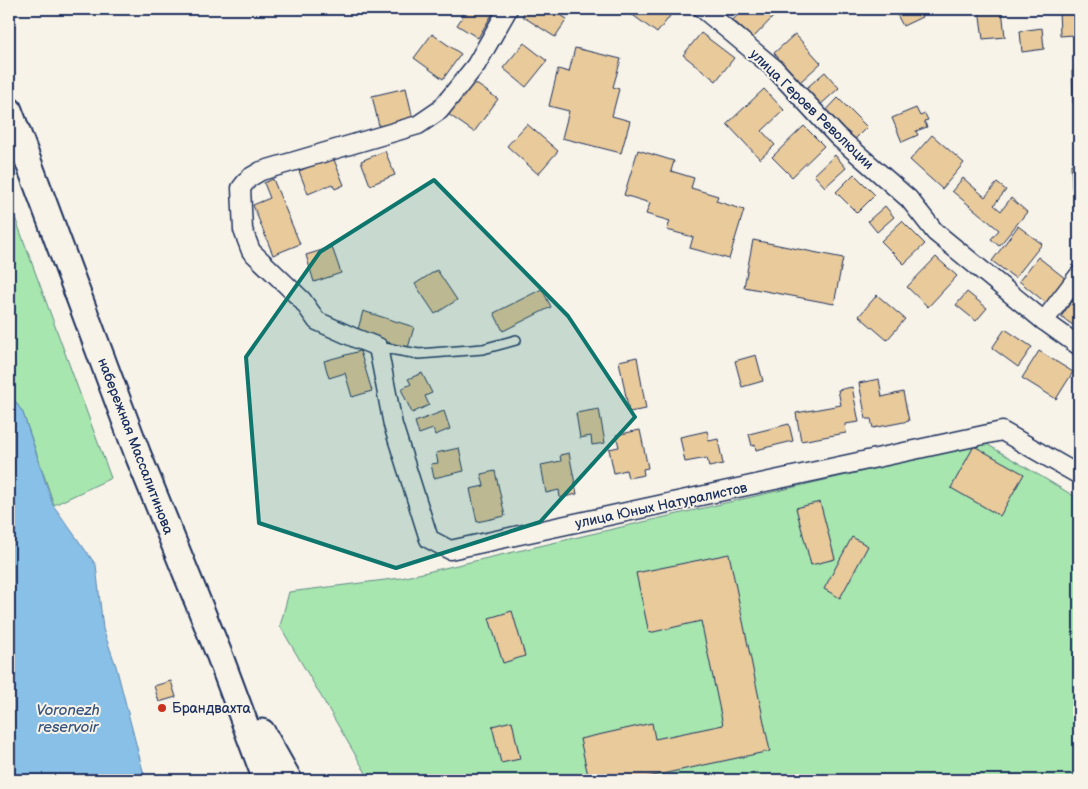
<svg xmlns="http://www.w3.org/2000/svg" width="1088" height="789" font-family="'Balsamiq Sans',sans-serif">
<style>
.green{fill:#a7e6ae;stroke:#618a86}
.water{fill:#89c0e7;stroke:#5d86b0}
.building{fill:#e8ca9b;stroke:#1b2f5e}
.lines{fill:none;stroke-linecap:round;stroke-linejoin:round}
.lane-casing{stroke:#1b2f5e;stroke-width:12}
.street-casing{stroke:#1b2f5e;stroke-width:21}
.secondary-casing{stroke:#1b2f5e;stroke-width:29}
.lane{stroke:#f7f3e8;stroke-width:9}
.street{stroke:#f7f3e8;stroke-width:18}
.secondary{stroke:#f7f3e8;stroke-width:25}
.marked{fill:#0f766e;fill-opacity:0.2;stroke:#0f766e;stroke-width:4;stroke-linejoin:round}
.poi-dot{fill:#c8321e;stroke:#f7f3e8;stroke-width:2}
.labels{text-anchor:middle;stroke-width:4;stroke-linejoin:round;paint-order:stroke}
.street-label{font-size:14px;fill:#1b2f5e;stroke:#f7f3e8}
.poi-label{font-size:14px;fill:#1b2f5e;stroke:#f7f3e8;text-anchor:start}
.water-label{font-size:15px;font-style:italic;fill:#365380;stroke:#f7f3e8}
</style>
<rect width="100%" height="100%" fill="#f7f3e8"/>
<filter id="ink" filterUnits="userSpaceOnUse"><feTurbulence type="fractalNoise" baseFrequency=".02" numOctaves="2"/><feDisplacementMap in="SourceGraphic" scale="10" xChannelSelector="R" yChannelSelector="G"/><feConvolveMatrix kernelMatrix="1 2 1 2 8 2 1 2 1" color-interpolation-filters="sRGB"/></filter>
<g filter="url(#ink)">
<g class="green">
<polygon points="9,201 111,478 54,505 23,413 9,392"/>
<polygon points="985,443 1079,499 1079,780 370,780 280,626 289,592 401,578"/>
</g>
<polygon class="water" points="9,392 23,413 53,505 96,565 103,629 116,666 143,771 147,780 9,780"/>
<g class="building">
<polygon points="468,9 486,9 493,13 478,38 457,25"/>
<polygon points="527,9 551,9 567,19 555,37 522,16"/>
<polygon points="634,9 661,9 670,16 657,33 630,13"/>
<polygon points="743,9 768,9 775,15 753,38 733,20"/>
<polygon points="894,9 918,9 922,17 903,26"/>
<polygon points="979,9 1002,9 1005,37 983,39"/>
<polygon points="1059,9 1079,9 1079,43 1074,44 1073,35 1060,36"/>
<polygon points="1042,28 1044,49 1022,52 1020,31"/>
<polygon points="701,33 734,58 716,81 683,55"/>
<polygon points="432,34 461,54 443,79 414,58"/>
<polygon points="795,34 821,63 800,82 774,53"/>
<polygon points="524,43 547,61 526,87 503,68"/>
<polygon points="575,48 621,59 613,87 619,89 612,116 630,121 621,153 562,138 569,111 549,106 558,69 569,72"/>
<polygon points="1072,71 1079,71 1079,103 1073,103"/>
<polygon points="825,72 839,88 818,107 803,91"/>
<polygon points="472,81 498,99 474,132 448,114"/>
<polygon points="406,88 413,119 379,126 372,96"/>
<polygon points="764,89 784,110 762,131 775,145 760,159 727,124"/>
<polygon points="838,98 867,127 851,143 823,114"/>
<rect x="1076" y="107" width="3" height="24"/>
<polygon points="916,108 920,116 925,114 928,120 924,121 927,127 916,131 918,135 902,142 892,118"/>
<polygon points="527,124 558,151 538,174 507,146"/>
<polygon points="804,126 824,146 792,177 772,157"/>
<polygon points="932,135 964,163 942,189 910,160"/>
<polygon points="638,150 674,161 671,171 694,178 691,188 718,196 716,201 744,210 729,259 690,248 693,237 667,230 670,221 646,214 650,203 624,195"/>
<polygon points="385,151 395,175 370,185 361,161"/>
<polygon points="835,155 846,168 825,187 814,175"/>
<polygon points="333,157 344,185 335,189 332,184 308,194 299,171"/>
<polygon points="1071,164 1079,164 1079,188 1072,189"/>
<polygon points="854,174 875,195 857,213 836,192"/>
<polygon points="963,178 985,197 997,183 1006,190 994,205 1001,211 1011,198 1027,212 999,246 991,239 999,230 952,191"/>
<polygon points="273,179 300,244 273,255 253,205 270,198 264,183"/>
<polygon points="885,206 894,217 877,232 868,221"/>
<polygon points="902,221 925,244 904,264 881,241"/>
<polygon points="1018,226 1042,244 1015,278 992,261"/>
<polygon points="753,240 843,258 834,304 744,287"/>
<polygon points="332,247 341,273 314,282 306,255"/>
<polygon points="936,257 957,276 928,307 907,287"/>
<polygon points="1038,257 1066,279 1046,303 1019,281"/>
<polygon points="437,270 457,300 435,314 415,284"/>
<polygon points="542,289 551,307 503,331 494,313"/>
<polygon points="1079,290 1079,329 1061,317"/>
<polygon points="967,292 987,308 976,321 956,305"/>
<polygon points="877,295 905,319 887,340 859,316"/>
<polygon points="363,311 414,327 408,348 357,333"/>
<polygon points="1005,329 1032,347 1018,367 992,348"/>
<polygon points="360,351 372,391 352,397 345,373 329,378 324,361"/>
<polygon points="1039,351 1073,372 1056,399 1022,378"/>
<polygon points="756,355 763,381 742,387 735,361"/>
<polygon points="637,357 646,409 629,412 619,361"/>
<polygon points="422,373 432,393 425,396 429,405 412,413 401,389 411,384 408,379"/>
<polygon points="879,379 882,397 903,392 909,421 873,428 871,419 866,419 859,383"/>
<polygon points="852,387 859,422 845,424 846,433 801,441 796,413 841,405 838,390"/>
<polygon points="599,409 605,443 592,445 591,436 580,438 576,413"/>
<polygon points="444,411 450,429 435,435 433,429 419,434 415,422"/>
<polygon points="789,424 793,441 756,450 755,445 752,446 749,434"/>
<polygon points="640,430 648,468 643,469 644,475 628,478 626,470 614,473 609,449 619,447 616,435"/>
<polygon points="707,431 709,441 718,439 723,464 709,467 707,458 685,462 680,437"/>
<polygon points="974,446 1024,474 1000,516 951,488"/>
<polygon points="459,448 464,471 434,478 431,464 438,463 436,453"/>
<polygon points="569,453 577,494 560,498 559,490 546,493 541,465 561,461 560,455"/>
<polygon points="495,471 505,516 477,522 470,489 484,486 481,474"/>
<polygon points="820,502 835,559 811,565 796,508"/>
<polygon points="852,537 868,546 840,598 824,589"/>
<polygon points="729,554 770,751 634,780 589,780 580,739 652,723 655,739 723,725 701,621 649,633 636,573"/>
<polygon points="512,611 525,656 503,663 489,618"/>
<polygon points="171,681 176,697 159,702 154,686"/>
<polygon points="512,721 520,759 501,763 492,726"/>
</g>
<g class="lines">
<g class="lane-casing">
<polyline id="lane" points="378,347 419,354 483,349 516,340"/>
</g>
<g class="street-casing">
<g id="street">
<polyline points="508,9 476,65 440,110 418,125 261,171 249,178 241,188 243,230 251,251 302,300 317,321 355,338 378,347 393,425 429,539 450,550 1002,431 1079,475"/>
<polyline points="703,9 775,69 837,136 909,199 935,232 1044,321 1079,346"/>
<polyline points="1044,321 1079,275"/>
</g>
</g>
<g class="secondary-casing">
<g id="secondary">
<polyline points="9,110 138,455 219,654 266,780"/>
<polyline points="262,732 289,780"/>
</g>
</g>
<use href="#lane" class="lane"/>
<use href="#street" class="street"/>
<use href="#secondary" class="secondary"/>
</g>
</g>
<path class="marked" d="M434,180L568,316L635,417L540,522L396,568L259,523L246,357L320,252Z"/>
<circle class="poi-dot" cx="162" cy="708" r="5"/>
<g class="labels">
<g class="street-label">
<text transform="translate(812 109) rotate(44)" y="5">улица Героев Революции</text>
<text transform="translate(136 446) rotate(69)" y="5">набережная Массалитинова</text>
<text transform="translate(661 505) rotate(-12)" y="5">улица Юных Натуралистов</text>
</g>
<g class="poi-label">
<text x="172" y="713">Брандвахта</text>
</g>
<g class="water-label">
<text x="68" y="715">Voronezh<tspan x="68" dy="17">reservoir</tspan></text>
</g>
</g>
<rect width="1088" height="789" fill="none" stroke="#f7f3e8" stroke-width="30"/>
<rect x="15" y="15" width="1058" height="759" fill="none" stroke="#1b2f5e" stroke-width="2" filter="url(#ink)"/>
</svg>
